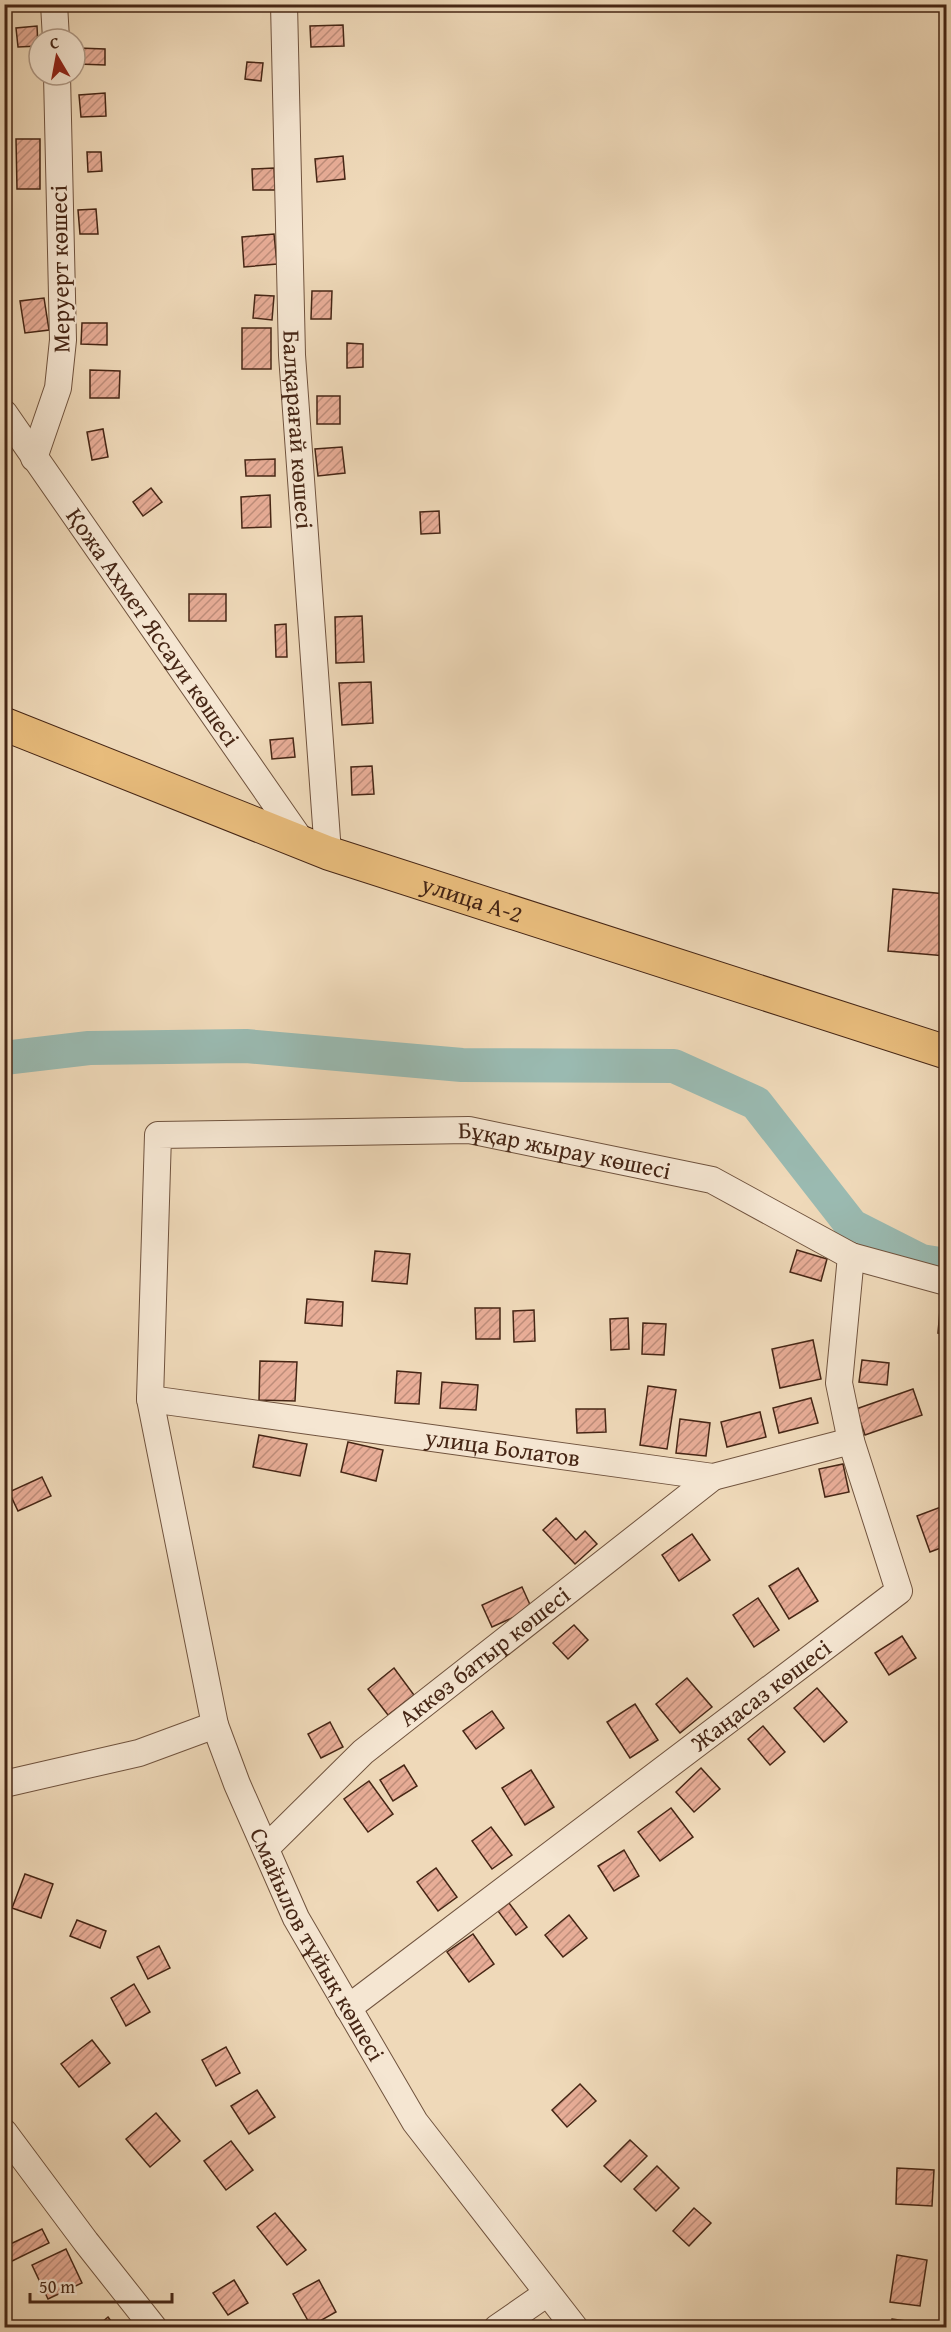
<svg xmlns="http://www.w3.org/2000/svg" width="951" height="2332" font-family="'Gentium Book Plus',serif">
<style>
.lines{fill:none;stroke-linecap:round;stroke-linejoin:round}
.river{stroke:#9abab1;stroke-width:34}
.building{fill:url(#building-hatch);stroke:#462615;stroke-width:1.5}
.minor-casing{stroke:#70533e;stroke-width:28}
.major-casing{stroke:#462615;stroke-width:35}
.minor{stroke:#f5e6d2;stroke-width:26}
.major{stroke:#e8bc7c;stroke-width:33}
.labels{text-anchor:middle;stroke-width:4.5;stroke-linejoin:round;paint-order:stroke}
.street-label{font-size:24px;fill:#462615;stroke:#f5e6d2}
</style>
<defs>
<pattern id="building-hatch" width="6" height="6" patternUnits="userSpaceOnUse" patternTransform="scale(1.5)"><rect width="6" height="6" fill="#e8ad97"/><path d="M-1 1l2-2M0 6l6-6M5 7l2-2" fill="none" stroke="#be8d7a"/></pattern>
</defs>
<rect width="100%" height="100%" fill="#efd9b9"/>
<filter id="stains"><feTurbulence type="fractalNoise" baseFrequency=".00333" numOctaves="4"/><feColorMatrix values="0 0 0 0 .2 0 0 0 0 .09 0 0 0 0 .02 0 0 0 .5 -.17"/></filter>
<radialGradient id="worn" r=".72"><stop offset=".6" stop-color="#630" stop-opacity="0"/><stop offset="1" stop-color="#630" stop-opacity=".3"/></radialGradient>
<g class="lines">
<polyline class="river" points="4,1058 89,1048 246,1046 462,1065 674,1066 756,1103 852,1226 921,1261 946,1265"/>
</g>
<g class="building">
<polygon points="343,25 344,46 311,47 310,26"/>
<polygon points="37,26 38,46 18,47 16,28"/>
<polygon points="78,48 105,49 105,65 78,64"/>
<polygon points="247,62 263,63 261,81 245,79"/>
<polygon points="105,93 106,116 81,117 79,95"/>
<polygon points="16,139 40,139 40,189 17,189"/>
<polygon points="87,152 101,152 102,171 88,172"/>
<polygon points="343,156 345,179 317,182 315,159"/>
<polygon points="274,168 275,190 253,190 252,169"/>
<polygon points="96,209 98,234 80,234 78,210"/>
<polygon points="274,234 277,264 244,267 242,237"/>
<polygon points="312,291 332,291 331,319 311,319"/>
<polygon points="255,295 274,296 272,320 253,318"/>
<polygon points="44,298 49,330 25,333 20,301"/>
<polygon points="82,323 107,323 107,345 81,344"/>
<rect x="242" y="328" width="29" height="41"/>
<polygon points="347,343 363,344 363,367 347,368"/>
<polygon points="90,370 120,371 119,398 90,398"/>
<rect x="317" y="396" width="23" height="28"/>
<polygon points="103,429 108,457 92,460 87,432"/>
<polygon points="342,447 345,473 318,476 315,449"/>
<polygon points="275,459 275,476 246,476 245,460"/>
<polygon points="151,488 162,502 143,516 133,502"/>
<polygon points="270,495 271,527 242,528 241,497"/>
<polygon points="439,511 440,533 421,534 420,512"/>
<rect x="189" y="594" width="37" height="27"/>
<polygon points="362,616 364,662 336,663 335,617"/>
<polygon points="286,624 287,657 276,657 275,625"/>
<polygon points="371,682 373,723 342,725 339,683"/>
<polygon points="293,738 295,757 272,759 270,740"/>
<polygon points="372,766 374,794 352,795 351,767"/>
<polygon points="893,889 946,894 946,956 888,951"/>
<polygon points="797,1250 827,1259 821,1281 790,1272"/>
<polygon points="375,1251 410,1254 407,1284 372,1281"/>
<polygon points="307,1299 343,1302 342,1326 305,1323"/>
<polygon points="475,1308 500,1308 500,1339 476,1339"/>
<polygon points="534,1310 535,1341 514,1342 513,1311"/>
<polygon points="940,1310 946,1311 946,1334 938,1333"/>
<polygon points="628,1318 629,1349 611,1350 610,1319"/>
<polygon points="643,1323 666,1324 664,1355 642,1354"/>
<polygon points="813,1340 821,1379 780,1388 772,1349"/>
<polygon points="862,1360 889,1363 887,1385 859,1382"/>
<polygon points="260,1361 297,1362 295,1401 259,1400"/>
<polygon points="397,1371 421,1373 419,1404 395,1403"/>
<polygon points="442,1382 478,1385 476,1410 440,1408"/>
<polygon points="648,1386 676,1390 667,1449 640,1445"/>
<polygon points="913,1389 922,1415 865,1435 856,1409"/>
<polygon points="811,1398 818,1423 779,1433 773,1408"/>
<polygon points="576,1409 605,1409 606,1432 577,1433"/>
<polygon points="760,1412 766,1437 727,1447 721,1422"/>
<polygon points="680,1419 710,1423 706,1456 676,1453"/>
<polygon points="259,1435 307,1444 300,1476 253,1467"/>
<polygon points="348,1442 383,1450 376,1481 341,1472"/>
<polygon points="843,1464 849,1492 825,1497 819,1469"/>
<polygon points="42,1477 51,1496 18,1511 9,1492"/>
<polygon points="946,1505 946,1546 930,1552 917,1516"/>
<polygon points="556,1518 576,1540 585,1531 597,1544 575,1564 543,1530"/>
<polygon points="692,1534 710,1560 679,1581 662,1555"/>
<polygon points="798,1568 818,1601 789,1619 769,1586"/>
<polygon points="522,1587 532,1609 492,1627 482,1605"/>
<polygon points="758,1598 779,1630 754,1647 733,1615"/>
<polygon points="574,1625 588,1640 568,1659 553,1643"/>
<polygon points="902,1636 916,1658 889,1675 875,1653"/>
<polygon points="394,1668 414,1695 388,1715 368,1689"/>
<polygon points="687,1678 712,1707 680,1733 656,1704"/>
<polygon points="817,1688 847,1722 824,1742 794,1708"/>
<polygon points="635,1704 658,1740 630,1758 607,1722"/>
<polygon points="492,1711 504,1728 476,1749 463,1731"/>
<polygon points="330,1722 343,1747 321,1758 308,1734"/>
<polygon points="763,1726 785,1752 770,1765 748,1739"/>
<polygon points="404,1765 417,1786 393,1801 380,1780"/>
<polygon points="701,1768 720,1789 694,1812 676,1792"/>
<polygon points="531,1770 554,1807 525,1825 502,1788"/>
<polygon points="369,1781 393,1814 368,1832 344,1799"/>
<polygon points="671,1808 693,1837 660,1861 638,1832"/>
<polygon points="491,1827 512,1855 492,1869 472,1841"/>
<polygon points="624,1850 639,1876 614,1891 598,1866"/>
<polygon points="436,1868 457,1897 438,1911 417,1882"/>
<polygon points="25,1874 53,1884 41,1918 12,1908"/>
<polygon points="509,1903 527,1927 516,1935 498,1911"/>
<polygon points="569,1915 587,1938 563,1957 545,1935"/>
<polygon points="77,1920 106,1931 100,1948 70,1936"/>
<polygon points="473,1934 494,1964 469,1982 447,1952"/>
<polygon points="159,1946 170,1968 148,1979 137,1957"/>
<polygon points="134,1984 150,2012 126,2026 111,1998"/>
<polygon points="92,2040 110,2063 79,2087 61,2064"/>
<polygon points="226,2047 240,2073 216,2086 202,2060"/>
<polygon points="580,2084 596,2101 567,2127 552,2110"/>
<polygon points="257,2090 275,2117 249,2134 231,2106"/>
<polygon points="156,2113 180,2141 150,2167 126,2139"/>
<polygon points="630,2140 647,2156 621,2182 604,2166"/>
<polygon points="231,2141 253,2170 226,2190 204,2161"/>
<polygon points="657,2166 679,2188 656,2211 634,2189"/>
<polygon points="897,2168 934,2170 932,2206 896,2204"/>
<polygon points="694,2208 711,2223 689,2246 673,2231"/>
<polygon points="275,2213 306,2250 287,2265 257,2227"/>
<polygon points="42,2229 49,2243 4,2265 4,2247"/>
<polygon points="66,2249 82,2283 48,2299 32,2265"/>
<polygon points="897,2255 927,2260 920,2306 890,2302"/>
<polygon points="234,2280 248,2303 228,2315 213,2293"/>
<polygon points="319,2280 336,2312 311,2326 293,2294"/>
<polygon points="108,2317 116,2328 95,2328"/>
<polygon points="892,2319 919,2323 919,2328 890,2328"/>
</g>
<g class="lines">
<g class="minor-casing">
<g id="minor">
<polyline points="54,4 56,39"/>
<path id="s1" d="M284,4L292,355L328,853"/>
<path id="s2" d="M4,413L302,842"/>
<polyline points="34,458 58,388 63,340 57,75"/>
<path id="s3" d="M150,1399L713,1477L851,1441"/>
<path id="s4" d="M215,1725L150,1399L158,1135L469,1130L712,1180L851,1256L946,1282"/>
<path id="s5" d="M4,1784L139,1753L215,1725L237,1784L296,1918L415,2122L575,2328"/>
<path id="s6" d="M266,1848L363,1752L713,1477"/>
<path id="s7" d="M348,2008L899,1591L851,1441L839,1383L851,1256"/>
<polyline points="4,2132 86,2242 154,2328"/>
<polyline points="497,2328 546,2294"/>
</g>
</g>
<g class="major-casing">
<g id="major">
<path id="s8" d="M4,724L328,853L946,1052"/>
</g>
</g>
<use href="#minor" class="minor"/>
<use href="#major" class="major"/>
</g>
<g class="labels">
<g class="street-label">
<text transform="translate(60 269) rotate(-91)" y="8">Меруерт көшесі</text>
<text dy="8" stroke="none"><textPath href="#s1" startOffset="426">Балқарағай көшесі</textPath></text>
<text dy="8" stroke="none"><textPath href="#s2" startOffset="261">Қожа Ахмет Яссауи көшесі</textPath></text>
<text dy="8" stroke="none"><textPath href="#s8" startOffset="500">улица А-2</textPath></text>
<text dy="8" stroke="none"><textPath href="#s4" startOffset="1005">Бұқар жырау көшесі</textPath></text>
<text dy="8" stroke="none"><textPath href="#s3" startOffset="356">улица Болатов</textPath></text>
<text dy="8" stroke="none"><textPath href="#s6" startOffset="291">Аккөз батыр көшесі</textPath></text>
<text dy="8" stroke="none"><textPath href="#s7" startOffset="518">Жаңасаз көшесі</textPath></text>
<text dy="8" stroke="none"><textPath href="#s5" startOffset="462">Смайылов тұйық көшесі</textPath></text>
</g>
</g>
<rect width="951" height="2332" fill="none" stroke="#efd9b9" stroke-width="24"/>
<rect x="6" y="6" width="939" height="2320" fill="none" stroke="#462615" stroke-width="3"/>
<rect x="12" y="12" width="927" height="2308" fill="none" stroke="#462615" stroke-width="1.5"/>
<g transform="translate(57 57) rotate(350)"><circle r="28" fill="#f5e6d2" stroke="#af9986" stroke-width="1.5"/>
<path d="M0-4.5L10 22L0 15L-10 22Z" fill="#8f2418"/>
<text y="-9" font-size="16" font-weight="bold" text-anchor="middle" fill="#462615">С</text>
</g>
<path d="M30 2293v9h142v-9" fill="none" stroke="#462615" stroke-width="3"/>
<text x="39" y="2293" font-size="18" fill="#462615" stroke="#f5e6d2" stroke-width="4.5" paint-order="stroke">50 m</text>
<rect width="100%" height="100%" filter="url(#stains)"/>
<rect width="100%" height="100%" fill="url(#worn)"/>
</svg>
